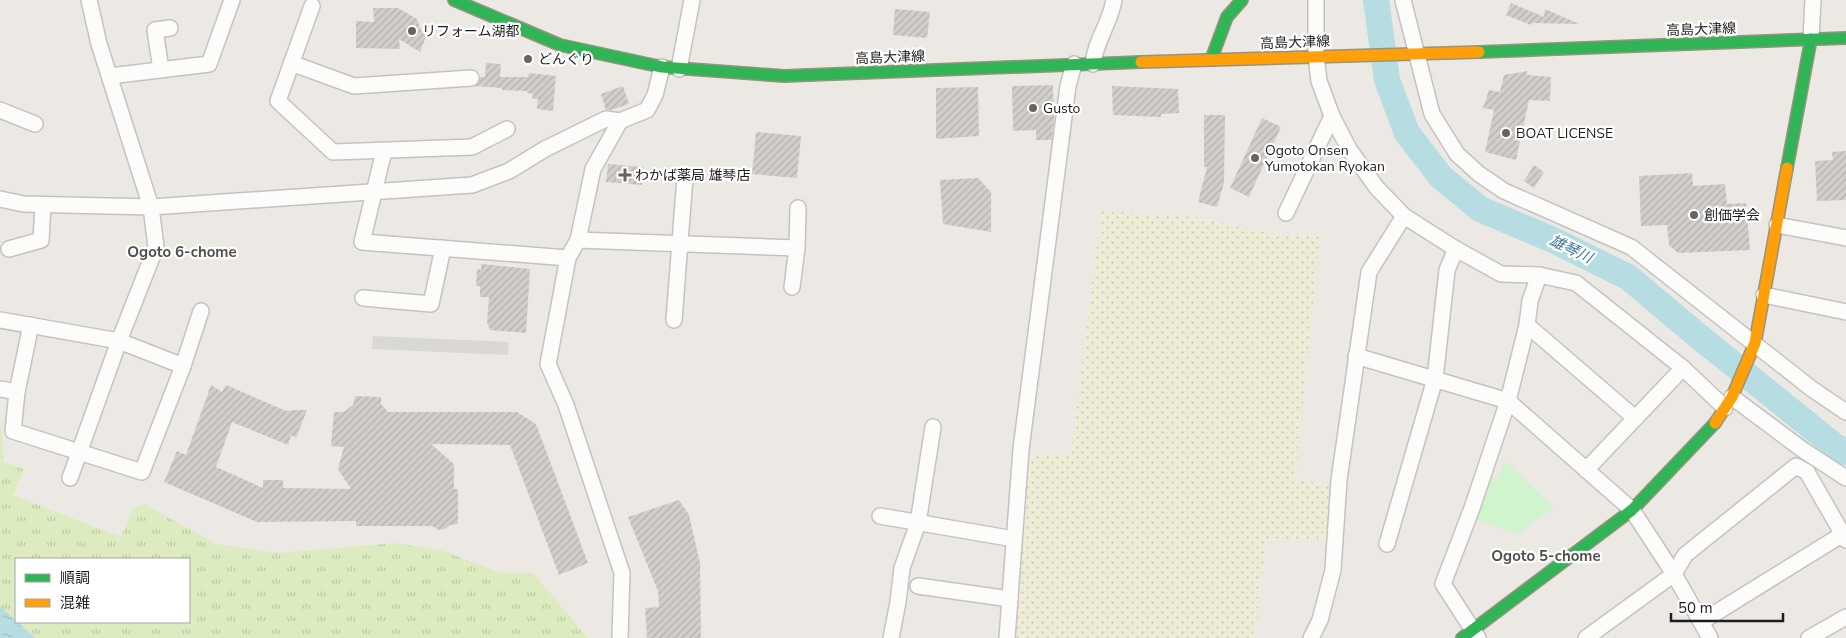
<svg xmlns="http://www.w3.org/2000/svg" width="1846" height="638" font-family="'Nunito Sans','Noto Sans JP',sans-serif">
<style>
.religious{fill:#dad8d6}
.farmland{fill:url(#farmland-dots)}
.grass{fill:url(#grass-tufts)}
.park{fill:#d0f4cd}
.water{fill:url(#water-ripples)}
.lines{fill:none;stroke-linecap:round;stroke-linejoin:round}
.river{stroke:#b5dde2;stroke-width:26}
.building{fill:url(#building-hatch)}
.street-casing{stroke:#c4c3c1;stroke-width:18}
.fast-casing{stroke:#96947c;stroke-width:14}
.slow-casing{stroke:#96947c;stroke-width:14}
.street{stroke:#fcfcfb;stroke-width:15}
.fast{stroke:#30b455;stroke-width:11}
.slow{stroke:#ff9f0a;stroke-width:11}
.poi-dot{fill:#656463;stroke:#fff;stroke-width:2}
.labels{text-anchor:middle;stroke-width:4.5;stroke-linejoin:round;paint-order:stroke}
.street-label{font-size:14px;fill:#1d1d1d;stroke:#fff}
.poi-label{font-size:14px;fill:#1d1d1d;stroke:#fff;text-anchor:start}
.water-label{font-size:15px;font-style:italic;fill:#3d79a4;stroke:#fff}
.neighbourhood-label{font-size:15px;font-weight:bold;fill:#505050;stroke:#fff}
</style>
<defs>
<pattern id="farmland-dots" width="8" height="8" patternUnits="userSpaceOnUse" patternTransform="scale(1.25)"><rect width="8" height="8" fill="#eeecd6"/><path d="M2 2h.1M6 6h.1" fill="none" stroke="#cccab7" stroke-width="1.8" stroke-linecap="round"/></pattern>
<pattern id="grass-tufts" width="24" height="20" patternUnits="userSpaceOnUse" patternTransform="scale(1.25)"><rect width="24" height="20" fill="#dcebc0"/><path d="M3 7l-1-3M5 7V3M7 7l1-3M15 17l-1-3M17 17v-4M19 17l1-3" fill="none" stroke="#bcc9a5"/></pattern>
<pattern id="water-ripples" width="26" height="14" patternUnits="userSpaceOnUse" patternTransform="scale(1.25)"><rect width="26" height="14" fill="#b5dde2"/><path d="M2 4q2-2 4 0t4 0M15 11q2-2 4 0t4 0" fill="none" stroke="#9bbdc1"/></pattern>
<pattern id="building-hatch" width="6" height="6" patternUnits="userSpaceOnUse" patternTransform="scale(1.25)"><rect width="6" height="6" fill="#d2cecb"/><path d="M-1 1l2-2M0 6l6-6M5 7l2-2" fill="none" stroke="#b4b0ae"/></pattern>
</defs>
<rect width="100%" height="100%" fill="#ece8e4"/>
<polygon class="religious" points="373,336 509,342 508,355 372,349"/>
<polygon class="farmland" points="1101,211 1195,217 1285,236 1320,235 1295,480 1331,485 1327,539 1266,540 1255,638 1013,638 1023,454 1071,454"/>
<polygon class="grass" points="0,427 2,427 3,462 24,469 13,495 121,537 134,507 144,504 216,544 279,553 395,543 444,551 499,573 533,573 588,638 35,638 16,622 189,622 189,559 16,559 16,622 0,606"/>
<polygon class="park" points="1505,461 1554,507 1517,534 1476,519 1491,476 1497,479"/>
<polygon class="water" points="0,606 35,638 0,638"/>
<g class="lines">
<polyline class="river" points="1376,0 1387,80 1407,133 1441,177 1480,209 1553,240 1628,277 1697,335 1836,447 1846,452"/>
</g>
<g class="building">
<polygon points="1511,3 1544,17 1545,9 1579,24 1532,23 1531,25 1506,15"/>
<polygon points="373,8 398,8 417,19 421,30 427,34 420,52 399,39 400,49 356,48 356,21 374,22"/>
<polygon points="895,9 930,12 927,38 893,35"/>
<polygon points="486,63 501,64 500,77 528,77 529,73 556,76 553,111 537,109 538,99 532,99 533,94 527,93 527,91 502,90 502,88 474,86 479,83 480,77 485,77"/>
<polygon points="1527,71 1527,75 1551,77 1550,101 1529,100 1516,160 1485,152 1494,110 1483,108 1489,90 1500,92 1504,75"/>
<polygon points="1053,85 1054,120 1052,140 1036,140 1036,130 1013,131 1012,86"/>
<polygon points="623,86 629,104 611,110 606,110 601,94"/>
<polygon points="1112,86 1178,89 1179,113 1161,114 1161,117 1113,115"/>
<polygon points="978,87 979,136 936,139 936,88"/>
<polygon points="1204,115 1225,115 1224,183 1217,207 1198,202 1207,167 1204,167"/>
<polygon points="1262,118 1281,127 1249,197 1230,188"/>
<polygon points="756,132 801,136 797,178 752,174"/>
<polygon points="1846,151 1846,200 1817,201 1815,161 1833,160 1832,152"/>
<polygon points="608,164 643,167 642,185 606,182"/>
<polygon points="1534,165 1544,172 1534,188 1524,181"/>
<polygon points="1692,173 1693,186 1725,184 1727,204 1746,203 1750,250 1678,253 1669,245 1667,225 1641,226 1639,176"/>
<polygon points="978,178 991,192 991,232 943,224 940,180"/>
<polygon points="481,264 530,269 526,333 490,330 487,322 489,297 480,297 480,286 476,286 477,269 481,270"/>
<polygon points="211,385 222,392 226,385 286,411 294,410 307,410 296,438 291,435 288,445 232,422 216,467 263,488 263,480 283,480 283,488 351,489 338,469 344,447 331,446 334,412 344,412 353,405 355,396 381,397 381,404 388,412 517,412 536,424 588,563 559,575 510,445 431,444 454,464 454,489 458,489 458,524 450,525 445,529 439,530 432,526 356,526 356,521 257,522 164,482 177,451 186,455"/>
<polygon points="679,500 689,515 700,563 701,638 647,638 645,608 659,607 658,591 628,517"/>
</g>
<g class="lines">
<g class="street-casing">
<g id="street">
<polyline points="1316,0 1316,56 1319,81 1332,116 1349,149 1377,188 1404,216 1456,249 1501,274 1539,275 1576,283 1683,368 1725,408"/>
<polyline points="1403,0 1432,114 1457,154 1479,174 1504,191 1631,247 1812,389 1846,412"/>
<polyline points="312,6 278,101 333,152 472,147 507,129"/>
<polyline points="1811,39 1813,0"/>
<polyline points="291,63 354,86 471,78"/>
<path d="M1093,64C1095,41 1110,24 1114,0"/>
<polyline points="679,69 692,0"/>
<polyline points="161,70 155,30 170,28"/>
<polyline points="110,76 209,64 232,0"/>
<polyline points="0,110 35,124"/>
<polyline points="384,151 362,242 568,258"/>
<polyline points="0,199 24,204 151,207 472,185 509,171 545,149 606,119 620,121"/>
<polyline points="1286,213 1332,116"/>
<polyline points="1777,225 1846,238"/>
<polyline points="578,240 797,248 792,287"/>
<polyline points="797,248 798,208"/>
<polyline points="9,249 41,240 43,205"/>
<polyline points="1764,295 1846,312"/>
<polyline points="363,298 431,304 443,248"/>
<polyline points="0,320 119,341 183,366 201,311"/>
<polyline points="674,320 685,177"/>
<polyline points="31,325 17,392 13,431 142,472 183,366"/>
<polyline points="1527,325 1635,418"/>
<polyline points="1356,356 1508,401 1632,510 1674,574 1710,638"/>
<polyline points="0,389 17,392"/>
<polyline points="1732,397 1803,450 1846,478"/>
<polyline points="1586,470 1683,368"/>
<polyline points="70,478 119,341 156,247 151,207 99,44 89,0"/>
<polyline points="880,516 1014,539"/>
<polyline points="1387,544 1435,379 1447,270 1456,249"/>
<polyline points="918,586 1010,599"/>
<polyline points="1701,622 1843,534"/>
<polyline points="620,638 622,573 566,405 548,364 568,258 578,240 593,169 620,121 647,110 655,95 662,67"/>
<polyline points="891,638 898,602 902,568 918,523 933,427"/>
<polyline points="1007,638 1021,449 1068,86 1074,64"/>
<polyline points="1311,638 1320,620 1333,570 1339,480 1369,272 1404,216"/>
<polyline points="1478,638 1443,584 1472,508 1508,401 1527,325 1530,301 1539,275"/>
<polyline points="1586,638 1674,574 1685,555 1796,466 1807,472 1846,540"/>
<polyline points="1809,638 1846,617"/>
</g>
</g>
<g class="fast-casing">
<g id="fast">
<polyline points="454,0 560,45 662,67 784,76 1141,62"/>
<polyline points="1479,52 1846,38"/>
<polyline points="1211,60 1227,17 1242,0"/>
<polyline points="1787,168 1811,39"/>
<polyline points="1462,638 1632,510 1715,423"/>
</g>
</g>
<g class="slow-casing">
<g id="slow">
<polyline points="1141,62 1479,52"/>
<polyline points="1715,423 1732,397 1755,343 1787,168"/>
</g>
</g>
<use href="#street" class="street"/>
<use href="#fast" class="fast"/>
<use href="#slow" class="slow"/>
</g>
<g class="poi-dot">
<circle cx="412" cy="31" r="5"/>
<circle cx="528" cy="59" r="5"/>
<circle cx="1033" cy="108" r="5"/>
<circle cx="1506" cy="133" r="5"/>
<circle cx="1255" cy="158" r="5"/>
<path d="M622.5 167.5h5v5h5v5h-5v5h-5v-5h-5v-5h5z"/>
<circle cx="1694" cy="215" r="5"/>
</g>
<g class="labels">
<g class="street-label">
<text transform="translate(1701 29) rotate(-2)" y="5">高島大津線</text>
<text transform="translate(1295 42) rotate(-2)" y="5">高島大津線</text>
<text transform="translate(890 57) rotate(-2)" y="5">高島大津線</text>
</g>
<g class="poi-label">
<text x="422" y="36">リフォーム湖都</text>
<text x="538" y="64">どんぐり</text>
<text x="1043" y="113">Gusto</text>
<text x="1516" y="138">BOAT LICENSE</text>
<text x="1265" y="155">Ogoto Onsen<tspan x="1265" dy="16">Yumotokan Ryokan</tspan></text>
<text x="635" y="180">わかば薬局 雄琴店</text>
<text x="1704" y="220">創価学会</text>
</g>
<g class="water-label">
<text transform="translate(1571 249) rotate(26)" y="5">雄琴川</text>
</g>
<g class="neighbourhood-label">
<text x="182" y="257">Ogoto 6-chome</text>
<text x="1546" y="561">Ogoto 5-chome</text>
</g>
</g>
<rect x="15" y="558" width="175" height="65" fill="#ffffff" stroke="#a5a5a5"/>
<rect x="25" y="574" width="25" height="8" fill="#30b455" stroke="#a5a5a5"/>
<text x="60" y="583" font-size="15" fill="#1d1d1d">順調</text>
<rect x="25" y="599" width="25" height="8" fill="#ff9f0a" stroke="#a5a5a5"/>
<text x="60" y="608" font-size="15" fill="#1d1d1d">混雑</text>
<path d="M1671 613v8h112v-8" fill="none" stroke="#1d1d1d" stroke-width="2.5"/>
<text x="1678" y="613" font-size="15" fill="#1d1d1d" stroke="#ffffff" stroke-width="4" paint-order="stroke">50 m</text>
</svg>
